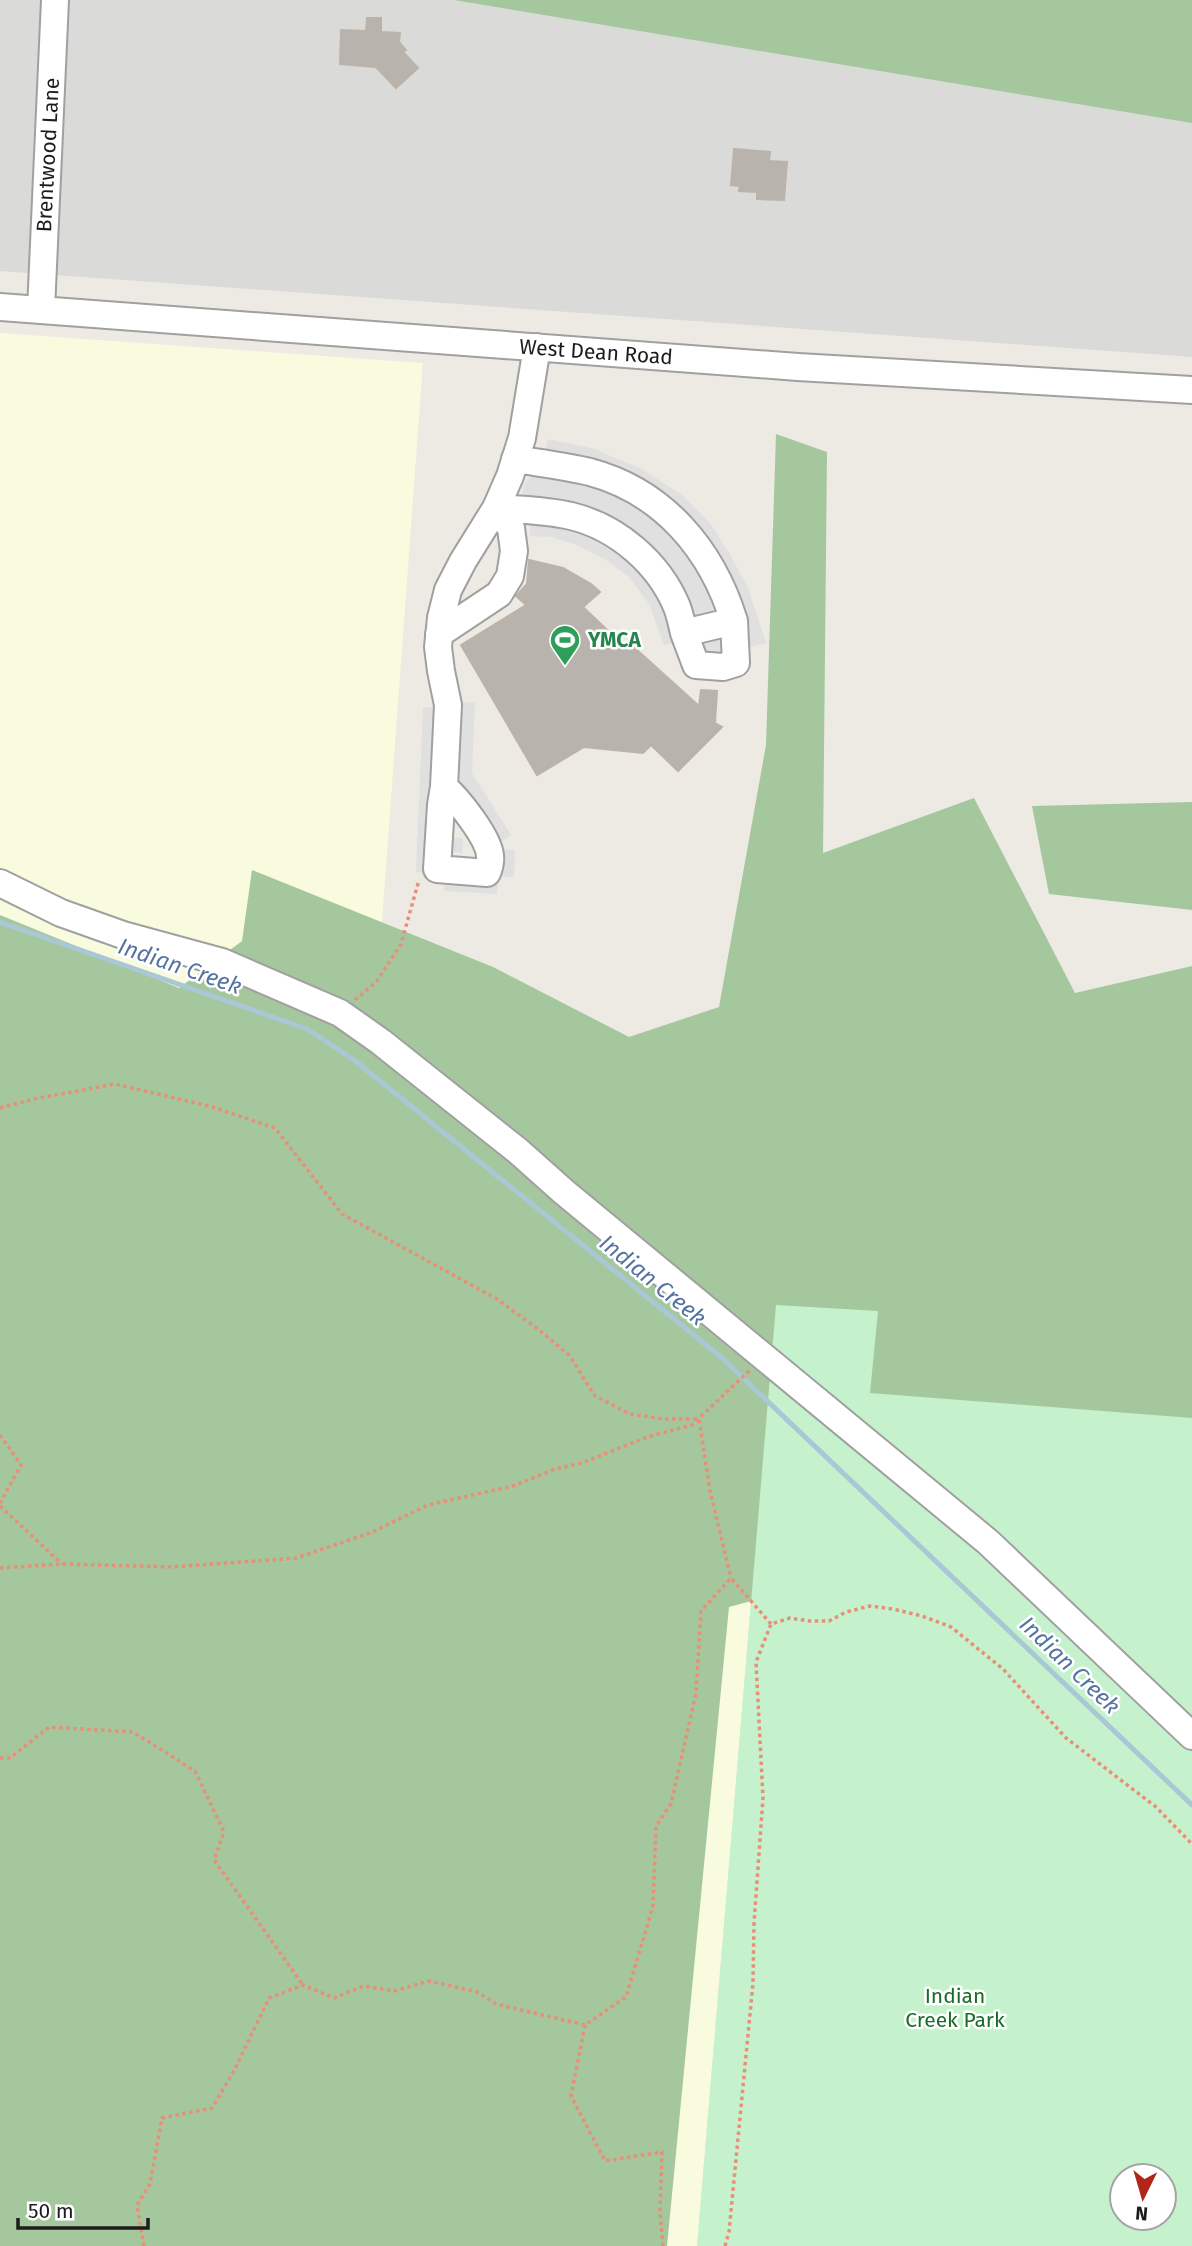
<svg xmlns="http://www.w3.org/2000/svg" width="1192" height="2246" font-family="'Fira Sans',sans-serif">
<rect width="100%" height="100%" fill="#eceae3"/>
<!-- residential -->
<path fill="#dadad9" d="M0,0h1192v357l-1192,-86z"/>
<!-- education -->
<path fill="#f8fbde" d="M0,333l423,30 -43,586 406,235 -89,1062h-697z"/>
<!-- forest -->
<path fill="#a5c79d" d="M454,0h738v123z
M776,434l51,18 -4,401 151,-55 101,195 117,-27v714l-299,-117 -164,44 -62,639h-667v-1331l179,73 63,-47 10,-71 241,97 136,70 90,-30 47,-262z
M1192,802v108l-143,-16 -17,-88z"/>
<!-- park -->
<path fill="#c5f2cd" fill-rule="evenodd" d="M776,1305l102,6 -8,82 322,25v828h-495zM1122,2176h42v42h-42z"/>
<!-- parking -->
<path fill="#e0e0e0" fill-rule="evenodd" d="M548,439l44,9 50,21 40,26 28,28 21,33 17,32 18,55 -30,7 -44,5 -15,-12 -13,2 -15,-41 -20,-27 -26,-19 -26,-13 -26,-8 -21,-1 1,-16 -9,-19 1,-14 22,-33z
M457,702l18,1 -3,70 39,62 -14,9 2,5 16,1 -1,27h-16l-1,17 -53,-3 1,-12 -17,-1v-5l-12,-1 7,-165 14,1zM453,813l28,44 -7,5 -29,-5 4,-5 13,1 1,-15h-14z"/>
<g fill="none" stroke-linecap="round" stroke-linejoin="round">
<!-- stream -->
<path stroke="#a9c7d5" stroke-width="5" d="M0,922l307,107 47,31 367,297 471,448"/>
</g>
<!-- building -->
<path fill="#b9b3ad" stroke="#bcb3a8" stroke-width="2" d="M367,18h14v14l19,1 -1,9 7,8 -3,2 15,16 -22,20 -20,-21 -36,-3 1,-34 25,1z
M734,149l36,3 -1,9 18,1 -3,38 -27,-1v-7l-18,-1 1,-5 -9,-1z
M529,560l34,8 28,16 9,8 -17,15 41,39 4,-4 71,64 2,-16 16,1 -2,32 7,4 -44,44 -27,-26 -8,8 -59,-6 -47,28 -76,-130 65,-40 -10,-9 11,-12z"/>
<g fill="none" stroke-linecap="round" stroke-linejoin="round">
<!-- minor casing -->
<g stroke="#a0a0a0" stroke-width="30">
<path id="minor" d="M0,307l798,60 394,23
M41,310l14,-310
M496,508c25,2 50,2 75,8 46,11 88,47 106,91 3,8 5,17 7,26l50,-12c-22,-71 -70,-129 -144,-149 -25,-6 -51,-9 -75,-13
M684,633l12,32 27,2 13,-4 -2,-42
M439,634l60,-40 11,-18 4,-25 -3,-23 -15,-20
M444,787c14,12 45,51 46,69 1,6 -1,12 -3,17l-50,-4 4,-64 3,-18 4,-82 -7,-34 -3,-24 3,-29 7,-28 15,-29 33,-53 14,-32 12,-38 15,-91
M0,883l61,30 62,22 99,27 118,51 41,29 137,109 46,41 424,350 204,194"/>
</g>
<!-- path -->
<path stroke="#e88f79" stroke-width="3.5" stroke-dasharray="3.5 3.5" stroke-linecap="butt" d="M355,1000l22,-19 24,-37 18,-64
M0,1108l34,-9 81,-15 94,22 66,22 67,86 155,85 41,30 31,26 26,41 35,18 34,5h35l11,72 21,87
M0,1435l21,30 -21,38
M0,1506l62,58
M0,1568l62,-4 111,3 123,-9 74,-25 58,-28 85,-19 42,-17 27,-6 65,-26 45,-12 58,-55
M0,1758h10l39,-31 84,5 62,39 29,61 -10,28 89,125
M585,2025l-14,71 34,65 57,-9 -2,59 3,35
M144,2246l-7,-41 13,-21 12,-66 50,-10 22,-37 35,-73 34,-13 31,13 29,-12 31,5 35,-10 48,11 19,12 89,21 41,-28 27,-91 3,-80 15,-22 25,-111 5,-82 30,-33 40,46
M725,2246l4,-14 24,-249 1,-60 9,-125 -7,-136 15,-38 19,-6 19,3h20l17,-9 24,-6 23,3 29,7 29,11 52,42 63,69 90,69 36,37"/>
<!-- minor -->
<use href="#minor" stroke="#fff" stroke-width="26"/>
</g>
<!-- icons -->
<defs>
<g id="stadium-pin" transform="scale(1.575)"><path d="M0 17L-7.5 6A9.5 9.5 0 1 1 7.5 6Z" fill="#2e9e5b" stroke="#fff"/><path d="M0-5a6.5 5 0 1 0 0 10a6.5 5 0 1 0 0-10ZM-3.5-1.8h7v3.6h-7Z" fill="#fff"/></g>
</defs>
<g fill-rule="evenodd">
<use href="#stadium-pin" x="565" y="640"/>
</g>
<g text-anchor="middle" stroke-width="5" stroke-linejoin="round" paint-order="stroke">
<!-- street labels -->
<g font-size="21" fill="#1c1c1c" stroke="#fff">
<text transform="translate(48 155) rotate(-87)" y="7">Brentwood Lane</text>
<text transform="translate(596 352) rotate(4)" y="7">West Dean Road</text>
</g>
<!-- leisure labels -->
<g font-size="21" font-weight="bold" fill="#27864d" stroke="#fff" text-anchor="start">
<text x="588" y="647">YMCA</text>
</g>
<!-- park labels -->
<g font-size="21" fill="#186d27" stroke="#fff">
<text x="955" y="2003">Indian<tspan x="955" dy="24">Creek Park</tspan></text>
</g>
<!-- water labels -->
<g font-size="23" font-style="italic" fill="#5573a0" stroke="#fff">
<text transform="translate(180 966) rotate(19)" y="8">Indian Creek</text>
<text transform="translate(653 1280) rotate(39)" y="8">Indian Creek</text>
<text transform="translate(1070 1665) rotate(44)" y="8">Indian Creek</text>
</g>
</g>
<!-- north arrow -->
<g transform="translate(1143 2197) rotate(185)"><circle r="33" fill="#ffffff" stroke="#a4a4a4" stroke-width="2"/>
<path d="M0-5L12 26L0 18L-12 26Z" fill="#b12618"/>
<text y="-10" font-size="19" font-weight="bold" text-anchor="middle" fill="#1c1c1c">N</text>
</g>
<!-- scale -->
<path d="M18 2218v10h130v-10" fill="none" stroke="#1c1c1c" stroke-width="3.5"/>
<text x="28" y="2218" font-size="21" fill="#1c1c1c" stroke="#ffffff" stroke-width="5" paint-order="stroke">50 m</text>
</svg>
